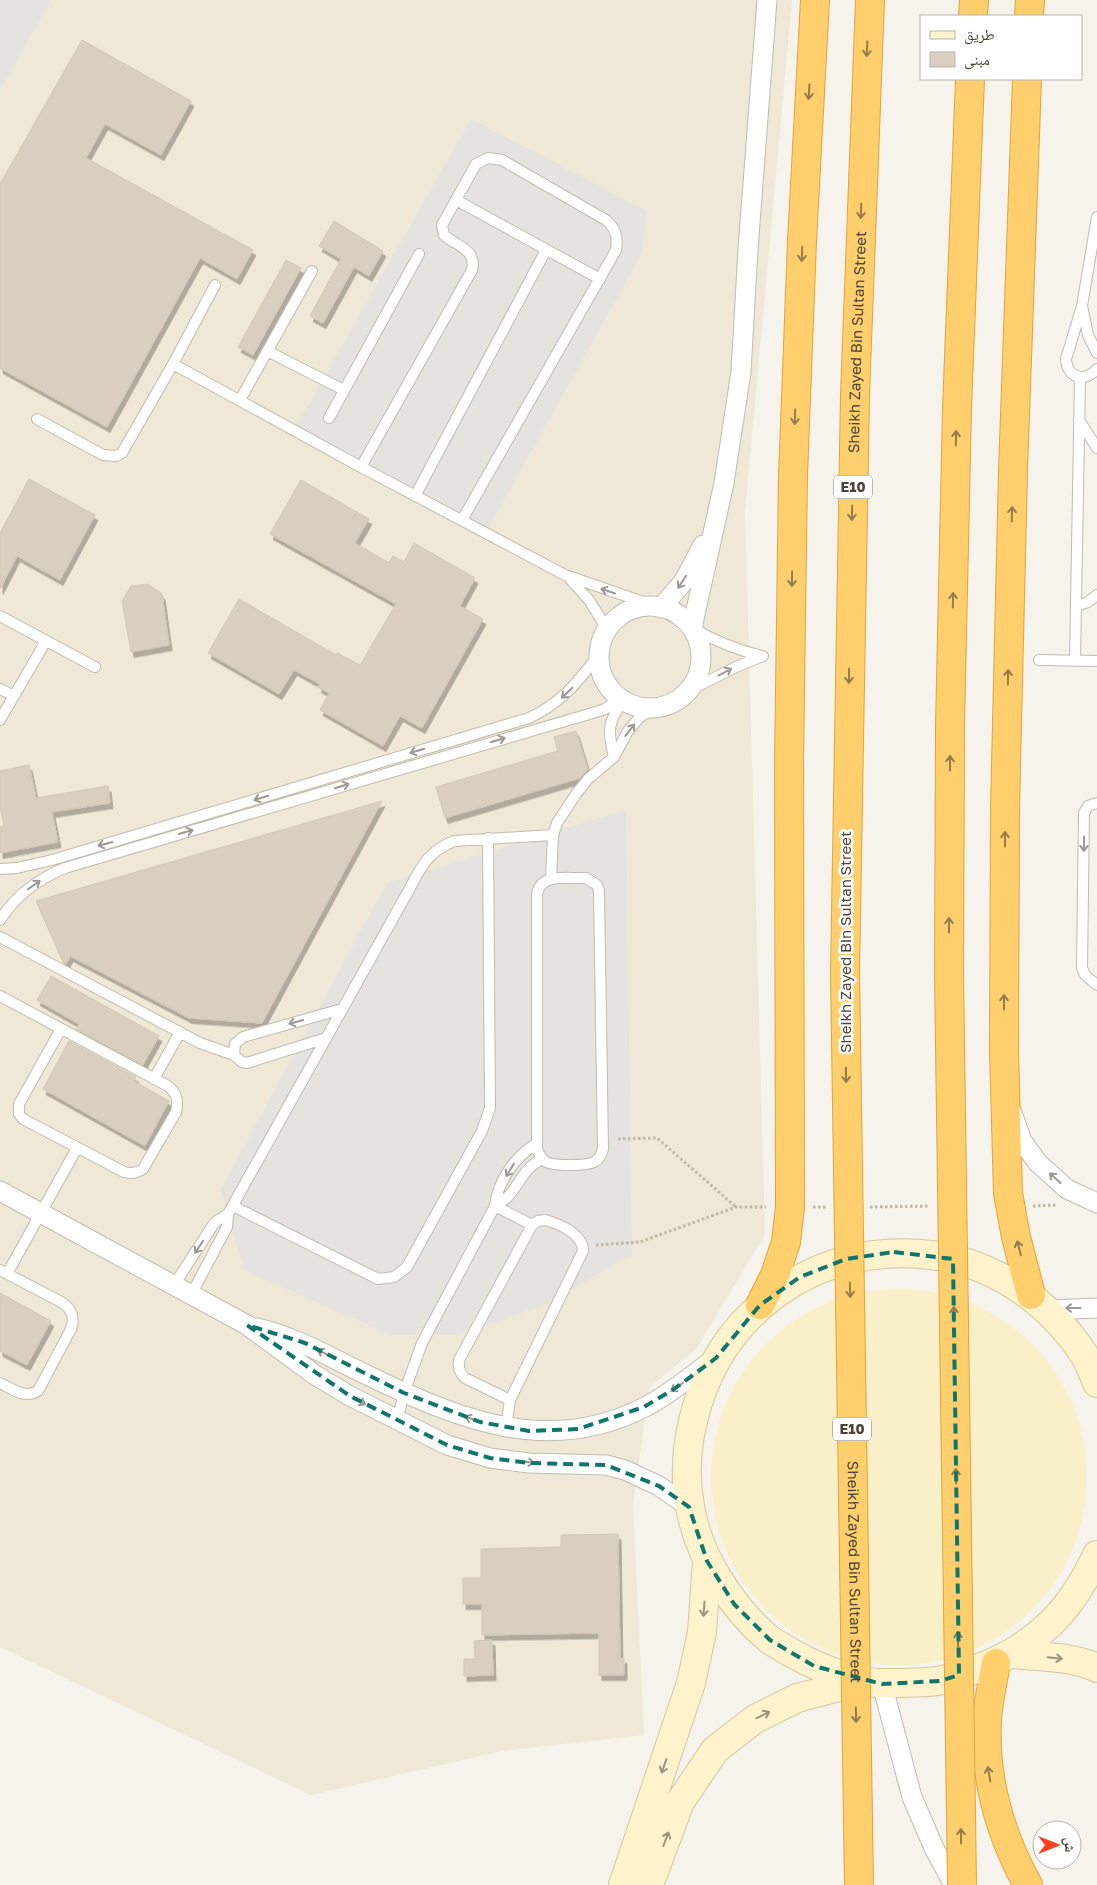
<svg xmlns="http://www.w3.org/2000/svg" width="1097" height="1885" font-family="'Golos Text','Noto Naskh Arabic',sans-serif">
<defs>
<filter id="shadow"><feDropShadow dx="3" dy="5.5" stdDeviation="0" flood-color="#0004"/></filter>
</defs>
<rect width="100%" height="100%" fill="#f6f3ec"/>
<!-- education -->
<path fill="#efe8d6" d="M0,0h792l-47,512 20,722 -68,114 -48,40 -16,117 11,230 -142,16 -191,44 -311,-148z"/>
<!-- sand -->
<path fill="#f9efc9" d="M711 1477a188 188 0 1 1 376 0a188 188 0 1 1-376 0Z"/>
<!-- parking -->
<path fill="#e5e3e0" d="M0,0h51l-51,90z
M471,119l176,92 -5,42 -159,285 -21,-18 -170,-86z
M626,810l6,444 -86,50 -86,31h-69l-147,-65 -23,-81 166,-306z"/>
<!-- building -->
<path fill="#d8cfc1" stroke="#d3c7b4" filter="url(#shadow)" d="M82,40l109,61 -30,54 -56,-31 -19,34 167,92 -16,29 -37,-21 -93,169 -107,-59v-184z
M334,221l49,30 -14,25 -15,-9 -31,56 -13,-7 31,-57 -22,-13z
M286,260l15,8 -48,87 -15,-8z
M29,479l66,36 -35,65 -43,-24 -17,33v-56z
M301,480l68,39 -14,24 34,20 4,-7 11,6 10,-19 61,35 -15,28 23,13 -61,109 -22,-12 -17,30 -63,-36 9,-17 -11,-6 2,-3 -26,-14 -15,24 -71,-41 31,-54 97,56 1,-2 23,12 36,-61 -126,-70z
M148,584l14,10 7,51 -38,7 -9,-51 9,-15z
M576,731l12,39 -8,8 -135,40 -9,-31 122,-36 -4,-14z
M29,765l7,33 72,-12 2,17 -58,9 6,30 -58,11v-26l4,-1 -4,-20v-35z
M382,801l-120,222 -73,-5 -119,-62 -4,8 -3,-2 -27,-61z
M51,976l108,60 -16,29 -67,-36 3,-5 -42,-24z
M69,1041l67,36 -2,4 35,20 -24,45 -102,-57z
M0,1293l51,28 -24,44 -27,-14z
M618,1534l2,124h4v17h-25v-42l-117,2v-31h-19v-26h18v-29l80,-2v-12z
M492,1640l1,35 -29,1v-17h11l-1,-18z"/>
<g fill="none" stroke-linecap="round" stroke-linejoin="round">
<!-- lane casing -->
<g stroke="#c2bbae" stroke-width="12">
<path id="lane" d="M456,200l144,79
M1097,217l-15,89 -16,53c1,19 19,24 31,10
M1082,306l6,29 9,18
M267,351l77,39
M173,364l188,103 204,108 87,30
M240,400l72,-129
M329,418l90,-164
M37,419l66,36 13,1 6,-3 51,-89 42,-79
M1079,420l18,28
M361,467l111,-197c5,-21 -16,-24 -28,-35l-2,-10 34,-61 12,-6 14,2 104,60c10,9 12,17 10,30l-154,270
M415,496l131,-246
M570,579l19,21 18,29
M1076,606l12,-4 9,-7
M0,616l95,51
M692,628c23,13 45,22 70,28
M1039,660l58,1
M1075,661l5,-283
M0,689l14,7
M688,691l50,-25 25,-10
M0,720l46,-79
M614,757c-6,-25 -7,-34 8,-55
M1097,803l-9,3 -4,7 -2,155 3,7 12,10
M0,869l17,-1 35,-8 477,-142c31,-14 49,-36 69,-62
M586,878l11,7 2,6 4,258c-2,6 -3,10 -9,13 -7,4 -41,4 -48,0 -5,-3 -7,-8 -9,-13v-255c4,-22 32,-15 49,-16z
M551,879l2,-44
M0,920c16,-25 38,-41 65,-52l531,-156 9,-3 15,-10
M0,937l200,106 34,12
M0,996l168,90c9,7 11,15 8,26l-33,57c-7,4 -11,5 -19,3l-101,-53 -4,-5v-10l42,-75
M326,1038l-79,25 -5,-1 -8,-7 1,-11 8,-7 99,-28
M154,1079l26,-47
M233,1206l145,73 16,-2 13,-10 75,-136 8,-23 -2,-270
M495,1206c24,-12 23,-35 47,-47
M495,1206l37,19
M545,1220c15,4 38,14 38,31l-73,149 -45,-22c-5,-5 -7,-9 -6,-18l73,-135 6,-4z
M0,1270l63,33c9,7 12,15 8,26l-33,62c-14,8 -25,-2 -38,-8
M7,1274l70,-126
M174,1285l39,-60 5,-5 10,-6
M191,1295l36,-68 1,-13 182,-326c12,-23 19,-37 44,-47l99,-6 4,-12 19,-29 12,-15 26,-22 14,-26 11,-13 14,-10
M397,1421l7,-28 18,-50 73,-137c3,-26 20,-49 42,-63
M506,1428l4,-28"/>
</g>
<!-- street casing -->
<g stroke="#c2bbae" stroke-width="21">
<path id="street" d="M599 657a51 51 0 1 1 102 0a51 51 0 1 1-102 0Z
M661,608l23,-27 19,-36
M692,628l32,-145 17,-111 7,-123 19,-249
M1012,1113l10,28 16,22 29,26 30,14
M0,1191l247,134 68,50 35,21 97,49 43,13 39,5 77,2 19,5 34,16 30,21
M1048,1310l49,-2
M257,1328c42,10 74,30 112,48 89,43 179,81 276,31 24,-12 46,-31 68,-47
M882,1684l30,113 22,51 20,37"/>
</g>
<!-- secondary casing -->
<g stroke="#d6c79b" stroke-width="30">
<path id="secondary" d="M1097,1383c-4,-9 -7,-19 -12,-27 -37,-57 -96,-97 -164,-102 -68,-5 -129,18 -176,67 -30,32 -47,71 -55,114 -9,49 1,100 27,142 14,23 31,45 53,63 6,4 14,8 20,12 22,13 45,22 71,29 13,3 27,2 41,2 12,-1 24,0 35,-2 10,-1 19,-5 28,-8 34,-11 60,-25 86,-50 20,-19 34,-43 46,-68
M1012,1654c28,3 60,2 85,14
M623,1885l68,-202 11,-51 5,-71
M649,1885l31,-83 35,-52 40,-31 42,-21 65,-17"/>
</g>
<!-- highway casing -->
<g stroke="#e0a43c" stroke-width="30">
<g id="highway">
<path d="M973,16l1,-16"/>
<path d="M1029,16l1,-16"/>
<path d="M1027,79l-14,392 -8,337 -1,243 4,142 8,44 15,58"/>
<path id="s1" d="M845,973l10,-578 15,-395"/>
<path d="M949,974l1,-247 7,-319 13,-329"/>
<path d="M760,1305l15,-30 11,-33 4,-35 -1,-444 4,-287 9,-235 13,-241"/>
<path d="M996,1663c-3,19 -8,38 -9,57 -3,58 13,114 41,165"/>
</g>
</g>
<!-- path -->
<path stroke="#c4b79f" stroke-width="3" stroke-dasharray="2.5 2.5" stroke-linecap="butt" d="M618,1139l39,-1 79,69
M1033,1206l23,-1
M813,1207h13
M870,1207l59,-1
M596,1245l44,-3 96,-35h30"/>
<!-- lane -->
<use href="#lane" stroke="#fff" stroke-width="10"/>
<!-- street -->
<use href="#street" stroke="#fff" stroke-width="19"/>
<!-- secondary -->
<use href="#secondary" stroke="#fff3cd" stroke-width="28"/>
<!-- highway -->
<use href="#highway" stroke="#ffcf6e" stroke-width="28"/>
<!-- highway-bridge casing -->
<g stroke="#e0a43c" stroke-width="30" stroke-linecap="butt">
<g id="highway-bridge">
<path id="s2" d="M845,973l14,912"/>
<path d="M949,974l13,911"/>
</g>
</g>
<!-- highway-bridge -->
<use href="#highway-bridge" stroke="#ffcf6e" stroke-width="28"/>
</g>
<!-- one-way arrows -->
<defs><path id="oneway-shaft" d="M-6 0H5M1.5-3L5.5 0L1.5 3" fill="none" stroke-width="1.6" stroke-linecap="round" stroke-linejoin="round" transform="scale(1.25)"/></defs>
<g stroke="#937c4e">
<use href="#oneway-shaft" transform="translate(867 49) rotate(93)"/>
<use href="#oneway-shaft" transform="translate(809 92) rotate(93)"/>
<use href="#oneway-shaft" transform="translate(861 211) rotate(92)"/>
<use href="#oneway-shaft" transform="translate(802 254) rotate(92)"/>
<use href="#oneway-shaft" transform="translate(795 417) rotate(92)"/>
<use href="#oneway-shaft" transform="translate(956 438) rotate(-89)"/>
<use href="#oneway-shaft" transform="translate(852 513) rotate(91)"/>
<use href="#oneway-shaft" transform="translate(1012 514) rotate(-89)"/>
<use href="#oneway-shaft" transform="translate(792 579) rotate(91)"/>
<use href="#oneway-shaft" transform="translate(953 600) rotate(-89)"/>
<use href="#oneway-shaft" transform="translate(849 676) rotate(91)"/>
<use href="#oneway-shaft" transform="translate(1008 677) rotate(-89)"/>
<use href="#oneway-shaft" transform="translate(950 763) rotate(-90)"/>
<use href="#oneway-shaft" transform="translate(1005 839) rotate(-90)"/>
<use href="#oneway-shaft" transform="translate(949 925) rotate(-90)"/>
<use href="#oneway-shaft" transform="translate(1004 1002) rotate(-90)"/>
<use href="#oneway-shaft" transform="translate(846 1075) rotate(89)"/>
<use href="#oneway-shaft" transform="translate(1019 1248) rotate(-105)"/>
<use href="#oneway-shaft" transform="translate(850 1290) rotate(89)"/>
<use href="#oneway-shaft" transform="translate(954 1314) rotate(-91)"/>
<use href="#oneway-shaft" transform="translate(956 1476) rotate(-91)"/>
<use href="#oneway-shaft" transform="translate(958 1639) rotate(-91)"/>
<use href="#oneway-shaft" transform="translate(856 1715) rotate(89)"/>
<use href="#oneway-shaft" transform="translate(989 1774) rotate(-100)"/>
<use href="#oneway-shaft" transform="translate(961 1836) rotate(-91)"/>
</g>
<g stroke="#9c9892">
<use href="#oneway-shaft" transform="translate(682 582) rotate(124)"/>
<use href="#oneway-shaft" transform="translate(608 591) rotate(-161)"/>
<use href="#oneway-shaft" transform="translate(725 672) rotate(-28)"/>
<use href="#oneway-shaft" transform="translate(567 693) rotate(136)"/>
<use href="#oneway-shaft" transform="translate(630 730) rotate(-52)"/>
<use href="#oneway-shaft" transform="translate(498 740) rotate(-17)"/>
<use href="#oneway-shaft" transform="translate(417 751) rotate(163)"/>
<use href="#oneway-shaft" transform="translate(342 786) rotate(-17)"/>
<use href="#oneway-shaft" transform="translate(261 798) rotate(163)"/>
<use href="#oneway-shaft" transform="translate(186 832) rotate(-16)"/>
<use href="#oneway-shaft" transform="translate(105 844) rotate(164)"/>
<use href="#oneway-shaft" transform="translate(1084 844) rotate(91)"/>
<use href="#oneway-shaft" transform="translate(34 885) rotate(-35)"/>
<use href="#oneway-shaft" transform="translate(296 1022) rotate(164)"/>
<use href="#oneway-shaft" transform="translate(510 1170) rotate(122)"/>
<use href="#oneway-shaft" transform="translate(1055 1178) rotate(-138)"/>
<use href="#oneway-shaft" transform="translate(199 1247) rotate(123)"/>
<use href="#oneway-shaft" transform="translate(1073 1308) rotate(-180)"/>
<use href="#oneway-shaft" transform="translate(324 1353) rotate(-154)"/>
<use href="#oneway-shaft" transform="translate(677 1387) rotate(145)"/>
<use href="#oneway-shaft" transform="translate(359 1401) rotate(28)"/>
<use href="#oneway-shaft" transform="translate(472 1419) rotate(-159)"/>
<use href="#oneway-shaft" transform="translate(527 1462) rotate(6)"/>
</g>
<g stroke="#9c937c">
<use href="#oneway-shaft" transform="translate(704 1609) rotate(94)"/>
<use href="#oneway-shaft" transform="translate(1055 1658) rotate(6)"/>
<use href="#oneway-shaft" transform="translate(763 1715) rotate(-26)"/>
<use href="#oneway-shaft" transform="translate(664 1766) rotate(109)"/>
<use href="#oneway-shaft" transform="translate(666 1839) rotate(-69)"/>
</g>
<!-- marked area -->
<path fill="none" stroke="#0f766e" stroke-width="4" stroke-dasharray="10 6" stroke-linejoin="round" d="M894,1252l59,7 6,416 -19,6 -58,3 -68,-18 -44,-26 -36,-36 -27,-43 -18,-54 -30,-21 -53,-21 -77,-2 -39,-5 -43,-13 -97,-49 -103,-71 58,18 99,50 76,29 49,9 49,-2 66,-22 30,-18 42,-31 44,-53 40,-28 46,-18z"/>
<g text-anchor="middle" stroke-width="5" stroke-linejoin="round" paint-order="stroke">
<!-- shield labels -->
<g fill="#fff" stroke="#817c74" stroke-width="1">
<rect x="834" y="475.5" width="38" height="23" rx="4"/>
<rect x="833" y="1417.5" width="38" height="23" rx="4"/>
</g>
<g font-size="14" font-weight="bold" fill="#4b4439">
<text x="853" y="492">E10</text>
<text x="852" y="1434">E10</text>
</g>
<!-- street labels -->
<g font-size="15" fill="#4b4439" stroke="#fff">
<text dy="5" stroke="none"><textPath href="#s1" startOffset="631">Sheikh Zayed Bin Sultan Street</textPath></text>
<text transform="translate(846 942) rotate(-90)" y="5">Sheikh Zayed Bin Sultan Street</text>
<text dy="5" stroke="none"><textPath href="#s2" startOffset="599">Sheikh Zayed Bin Sultan Street</textPath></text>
</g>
</g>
<!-- legend -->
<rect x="920" y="15" width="162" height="65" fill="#ffffff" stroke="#b7b4b0"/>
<rect x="930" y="31" width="25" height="8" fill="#fff3cd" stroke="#b7b4b0"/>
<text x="964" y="40" font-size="15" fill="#4b4439">طريق</text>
<rect x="930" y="52" width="25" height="15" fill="#d8cfc1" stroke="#b7b4b0"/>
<text x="964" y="65" font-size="15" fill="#4b4439">مبنى</text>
<!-- north arrow -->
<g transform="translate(1057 1845) rotate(90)"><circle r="24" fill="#ffffff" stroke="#b7b4b0"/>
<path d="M0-4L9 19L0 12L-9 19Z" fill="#fc3f1d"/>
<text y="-8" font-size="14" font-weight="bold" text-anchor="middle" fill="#4b4439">ش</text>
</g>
</svg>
